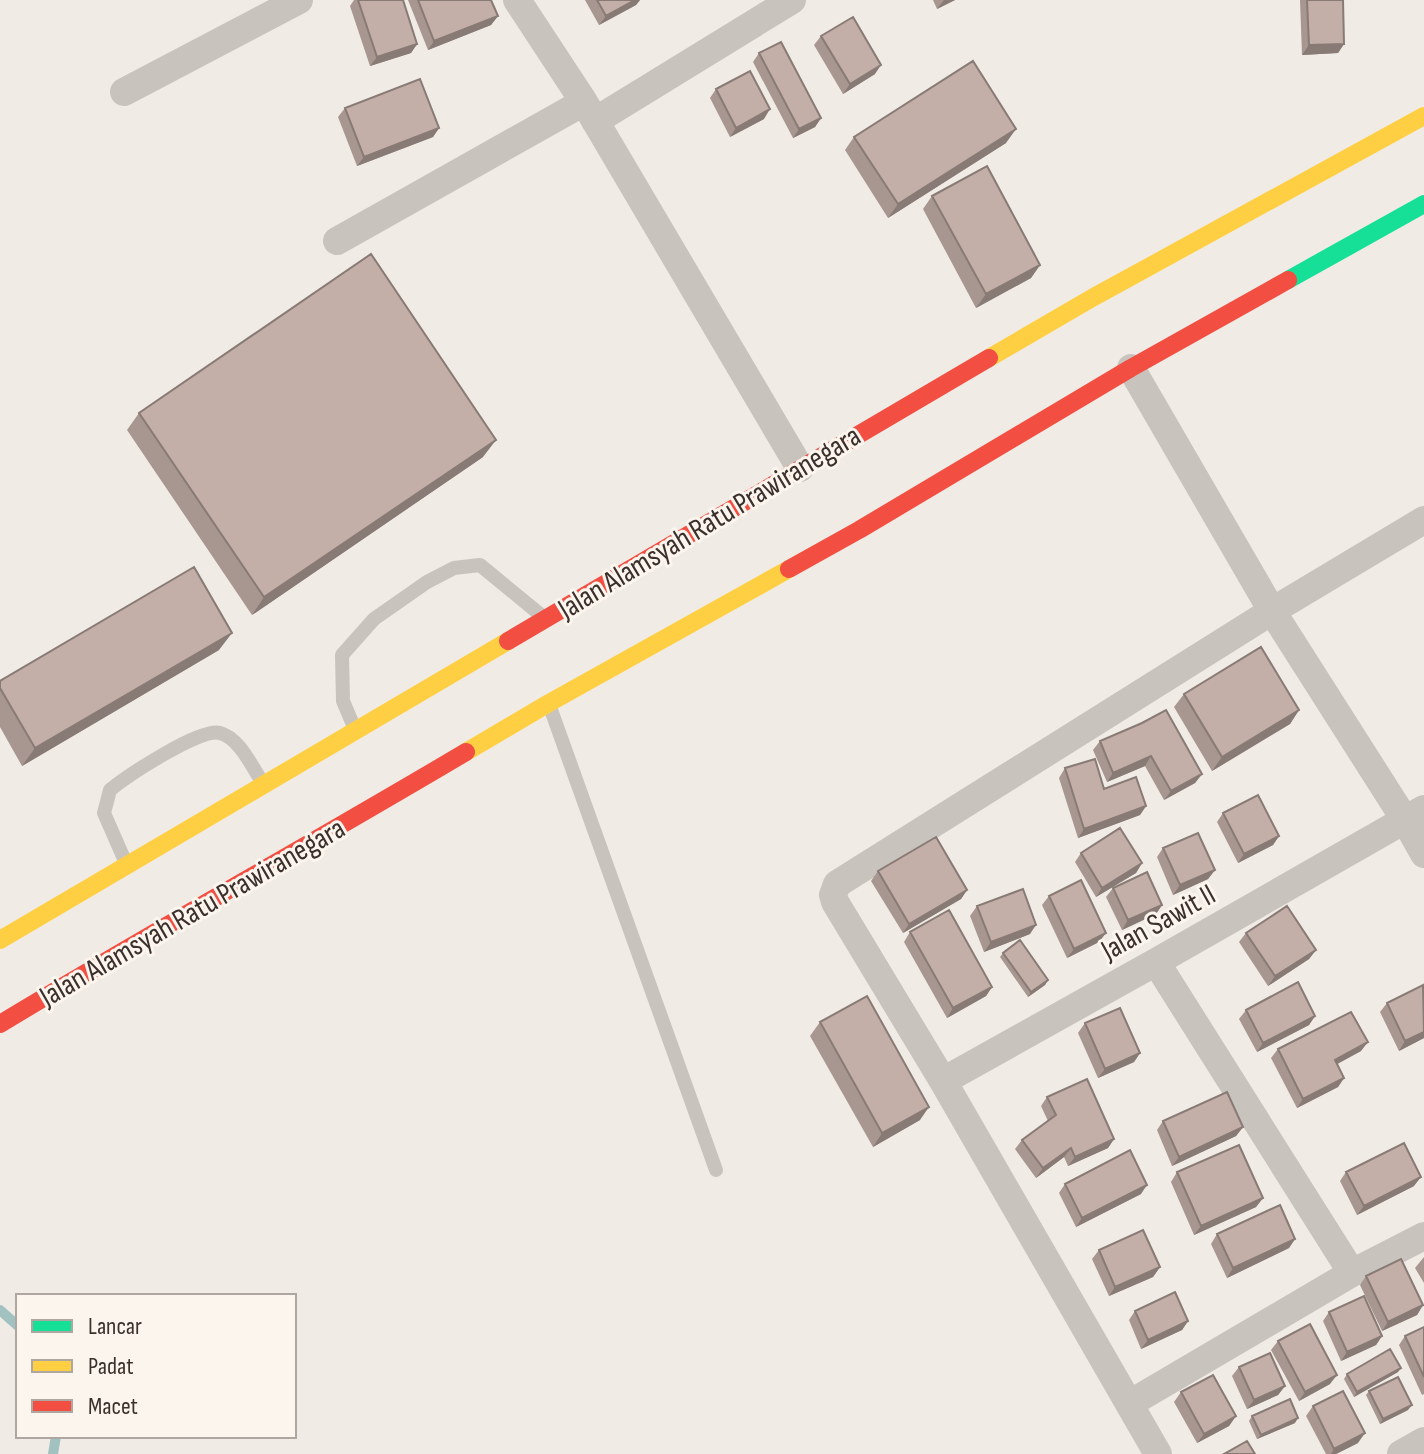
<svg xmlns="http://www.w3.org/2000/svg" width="1424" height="1454" font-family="'Sofia Sans Condensed',sans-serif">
<rect width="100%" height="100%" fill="#f0ebe5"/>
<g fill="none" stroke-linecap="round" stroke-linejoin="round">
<!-- stream -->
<path stroke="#a1c2c1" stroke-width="10" d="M0,1310l18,16
M53,1454l3,-18"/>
<!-- lane -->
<path stroke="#c9c3be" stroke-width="14" d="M550,707l166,463
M354,727l-11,-26 -1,-46 32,-36 53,-37 27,-14 26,-3 62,51
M125,861l-21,-48 6,-23c17,-14 91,-63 110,-57 19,5 31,32 41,47"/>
<!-- street -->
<path stroke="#c9c3be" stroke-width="28" d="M517,0l67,102 216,366
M124,92l175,-92
M595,121l197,-121
M337,241l247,-139
M1131,368l141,243 133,209 19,34
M1156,962l196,311
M943,1081l213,-119 268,-153
M1129,1404l223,-131 72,-37
M1158,1454l-215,-373 -108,-179 -2,-7 4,-11 435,-273 152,-91
M1401,1454l23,-13"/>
<!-- fast -->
<path stroke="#16e098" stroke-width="18" d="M1288,280l136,-76"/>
<!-- slow -->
<path stroke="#ffcf43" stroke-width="18" d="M989,358l103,-60 332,-182
M466,752l83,-49 240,-134
M0,940l508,-299"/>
<!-- jam -->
<path stroke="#f24e42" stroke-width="18" d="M789,569l70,-39 272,-162 157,-88
M508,641l481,-283
M0,1024c154,-93 311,-180 466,-272"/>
</g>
<!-- wall -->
<path fill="#a89690" d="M354,0h49l14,44 -6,9 -41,13 -20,-60z
M408,0h83l7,16 -7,9 -63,25z
M585,0h55l-4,5 -37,20z
M933,0h22l-18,9z
M1300,0h43l1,44 -6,9 -36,2z
M821,36l54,38 -32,20 -29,-49z
M759,53l62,65 -6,9 -22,11 -40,-76z
M716,89l48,30 -34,18 -20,-39z
M345,108l94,20 -6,9 -76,29 -19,-49z
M854,137l152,6 -118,75 -43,-68z
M932,196l108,69 -9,13 -55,30 -53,-99z
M139,413l344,44 -231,158 -125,-185z
M219,650l-197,116 -22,-39v-46z
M1184,694l115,16 -9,14 -78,47 -38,-64z
M1142,723l60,51 -7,9 -31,17 -19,-34 -38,16 -14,-32 7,-9z
M1065,768l39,21 42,17 -6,9 -62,23 -19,-60z
M1223,813l56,23 -6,9 -35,18 -21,-41z
M1163,848l52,22 -7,9 -35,16 -16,-38z
M1081,853l61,10 -6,10 -40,24 -21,-35z
M878,871l89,19 -6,9 -58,34 -32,-52z
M1113,888l49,17 -6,9 -34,16 -16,-33z
M1049,896l50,46 -32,16 -25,-53z
M977,906l53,28 -46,18 -14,-36z
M910,932l82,55 -6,9 -39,22 -43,-76z
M1246,933l70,17 -7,9 -41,27 -29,-44z
M1003,953l45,27 -3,5 -17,12 -28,-40z
M1387,1003l37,35 -25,13 -19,-39z
M1246,1010l69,6 -6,9 -52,27 -18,-33z
M820,1022l100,98 -47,27 -63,-111z
M1085,1023l55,30 -6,9 -36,16 -20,-45z
M1278,1049l83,2 -24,13 7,14 -6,9 -41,21 -26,-50z
M1047,1097l67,42 -6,9 -40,18 -4,-9 -28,21 -21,-29 7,-9 26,-19 -7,-15z
M1163,1121l80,6 -7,9 -64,30 -15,-36z
M1177,1172l86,26 -7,9 -62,28 -23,-53z
M1346,1172l68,14 -57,29 -17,-34z
M1065,1184l76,10 -65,33 -17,-34z
M1217,1234l78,5 -6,9 -62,30 -16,-34z
M1099,1250l61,17 -7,10 -44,19 -17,-37z
M1424,1257v26l-9,-15z
M1366,1276l57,29 -6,10 -35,16 -22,-46z
M1135,1311l53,10 -6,9 -41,19 -12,-29z
M1329,1312l53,24 -6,9 -35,16 -18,-40z
M1424,1327v67l-2,1 -23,-50 6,-9z
M1278,1341l52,43 -31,17 -28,-51z
M1239,1367l46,19 -7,9 -31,14 -15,-33z
M1398,1372l-44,25 -10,-18 3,-5z
M1369,1391l39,19 -28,14 -14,-29z
M1181,1392l55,24 -7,10 -32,17 -23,-41z
M1313,1406l45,37 -22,11h-10l-20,-38z
M1252,1416l43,7 -38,16 -8,-18z"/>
<!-- shaded-wall -->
<path fill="#887a75" d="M635,0h5l-4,5 -37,20 7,-9z
M944,0h11l-18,9z
M498,16l-7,9 -63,25 6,-9z
M417,44l-6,9 -41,13 7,-9z
M1344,44l-6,9 -36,2 7,-10z
M881,65l-6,9 -32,20 7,-10z
M770,109l-6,10 -34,18 6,-9z
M821,118l-6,9 -22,11 6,-9z
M439,128l-6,9 -76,29 7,-9z
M1016,129l-10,14 -118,75 10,-14z
M1040,265l-9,13 -55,30 10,-14z
M496,440l-13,17 -231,158 12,-18z
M232,633l-13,17 -197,116 13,-18z
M1299,710l-9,14 -78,47 10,-14z
M1151,756l-6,10 -38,16 6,-9z
M1202,774l-7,9 -31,17 7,-9z
M1146,806l-6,9 -62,23 6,-9z
M1279,836l-6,9 -35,18 6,-9z
M1142,863l-6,10 -40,24 6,-9z
M1215,870l-7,9 -35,16 7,-10z
M967,890l-6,9 -58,34 6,-9z
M1162,905l-6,9 -34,16 6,-10z
M1036,925l-6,9 -46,18 7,-10z
M1106,933l-7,9 -32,16 7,-9z
M1316,950l-7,9 -41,27 7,-10z
M1048,980l-3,5 -17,12 3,-5z
M992,987l-6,9 -39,22 6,-10z
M1315,1016l-6,9 -52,27 6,-9z
M1424,1032v6l-25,13 6,-10z
M1368,1042l-7,9 -33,18 7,-9z
M1140,1053l-6,9 -36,16 7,-9z
M1344,1078l-6,9 -41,21 6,-9z
M929,1107l-9,13 -47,27 9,-14z
M1243,1127l-7,9 -64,30 7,-9z
M1114,1139l-6,9 -40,18 7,-9z
M1071,1148l-7,9 -28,21 7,-10z
M1421,1177l-7,9 -57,29 7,-9z
M1147,1185l-6,9 -65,33 6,-9z
M1263,1198l-7,9 -62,28 7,-9z
M1295,1239l-6,9 -62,30 6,-10z
M1160,1267l-7,10 -44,19 6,-9z
M1423,1305l-6,10 -35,16 6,-9z
M1188,1321l-6,9 -41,19 7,-9z
M1382,1336l-6,9 -35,16 6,-9z
M1401,1368l-3,4 -44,25 3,-5z
M1337,1375l-7,9 -31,17 6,-9z
M1285,1386l-7,9 -31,14 7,-9z
M1412,1405l-4,5 -28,14 3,-5z
M1236,1416l-7,10 -32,17 7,-9z
M1298,1418l-3,5 -38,16 4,-4z
M1365,1433l-7,10 -22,11h-5l3,-5z"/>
<!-- building -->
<path fill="#c3afa7" stroke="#887a75" stroke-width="2" d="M358,0h45l14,44 -40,13z
M418,0h73l7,16 -64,25z
M597,0h38l-29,16z
M1307,0h36l1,44 -35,1z
M853,17l28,48 -31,19 -29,-48z
M781,42l40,76 -22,11 -40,-76z
M973,61l43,68 -118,75 -44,-67z
M750,71l20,38 -34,19 -20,-39z
M420,79l19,49 -75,29 -19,-49z
M987,166l53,99 -54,29 -54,-98z
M371,254l125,186 -232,157 -125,-184z
M194,567l38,66 -197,115 -35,-60v-7z
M1261,647l38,63 -77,47 -38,-63z
M1166,710l36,64 -31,17 -20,-35 -38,17 -13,-32 42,-18z
M1095,759l9,30 32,-12 10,29 -62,23 -19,-61z
M1258,795l21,41 -35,18 -21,-41z
M1120,828l22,35 -40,25 -21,-35z
M1198,833l17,37 -35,15 -17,-37z
M936,837l31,53 -58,34 -31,-53z
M1147,872l15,33 -34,15 -15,-32z
M1081,880l25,53 -32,16 -25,-53z
M1023,889l13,36 -45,17 -14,-36z
M1287,906l29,44 -41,26 -29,-43z
M949,910l43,77 -39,21 -43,-76z
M1020,940l28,40 -17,12 -28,-39z
M1298,982l17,34 -52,27 -17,-33z
M1423,985l1,47 -19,9 -18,-38z
M867,996l62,111 -47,26 -62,-111z
M1120,1008l20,45 -35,16 -20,-46z
M1351,1012l17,30 -33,18 9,18 -41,21 -25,-50z
M1087,1079l27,60 -39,18 -4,-9 -28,20 -21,-28 34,-25 -9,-18z
M1227,1092l16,35 -64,30 -16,-36z
M1404,1143l17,34 -57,29 -18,-34z
M1239,1145l24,53 -62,28 -24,-54z
M1130,1150l17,35 -65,33 -17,-34z
M1280,1205l15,34 -62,29 -16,-34z
M1143,1230l17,37 -45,20 -16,-37z
M1401,1259l22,46 -35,17 -22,-46z
M1175,1292l13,29 -40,19 -13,-29z
M1364,1296l18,40 -35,16 -18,-40z
M1310,1324l27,51 -32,17 -27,-51z
M1424,1327v50l-19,-41z
M1390,1349l11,19 -44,24 -10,-18z
M1270,1353l15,33 -31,14 -15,-33z
M1213,1375l23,41 -32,18 -23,-42z
M1398,1377l14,28 -29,14 -14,-28z
M1343,1391l22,42 -31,16 -21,-43z
M1290,1399l8,19 -37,17 -9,-19z
M1247,1441l8,13h-31z"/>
<g text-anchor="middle" stroke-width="6" stroke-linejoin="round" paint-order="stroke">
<!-- street labels -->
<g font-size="30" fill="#3b302b" stroke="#fbf5ee">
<text transform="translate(709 522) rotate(-31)" y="10">Jalan Alamsyah Ratu Prawiranegara</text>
<text transform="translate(192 912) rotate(-30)" y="10">Jalan Alamsyah Ratu Prawiranegara</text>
<text transform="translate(1158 922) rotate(-29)" y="10">Jalan Sawit II</text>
</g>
</g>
<!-- legend -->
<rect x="16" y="1294" width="280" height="144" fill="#fbf5ee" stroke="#aea6a0" stroke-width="2"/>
<rect x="32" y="1320" width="40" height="12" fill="#16e098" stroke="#aea6a0" stroke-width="2"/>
<text x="88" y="1334" font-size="24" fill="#3b302b">Lancar</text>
<rect x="32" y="1360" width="40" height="12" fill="#ffcf43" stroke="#aea6a0" stroke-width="2"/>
<text x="88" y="1374" font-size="24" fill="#3b302b">Padat</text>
<rect x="32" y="1400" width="40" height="12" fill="#f24e42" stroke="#aea6a0" stroke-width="2"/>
<text x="88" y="1414" font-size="24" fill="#3b302b">Macet</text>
</svg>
